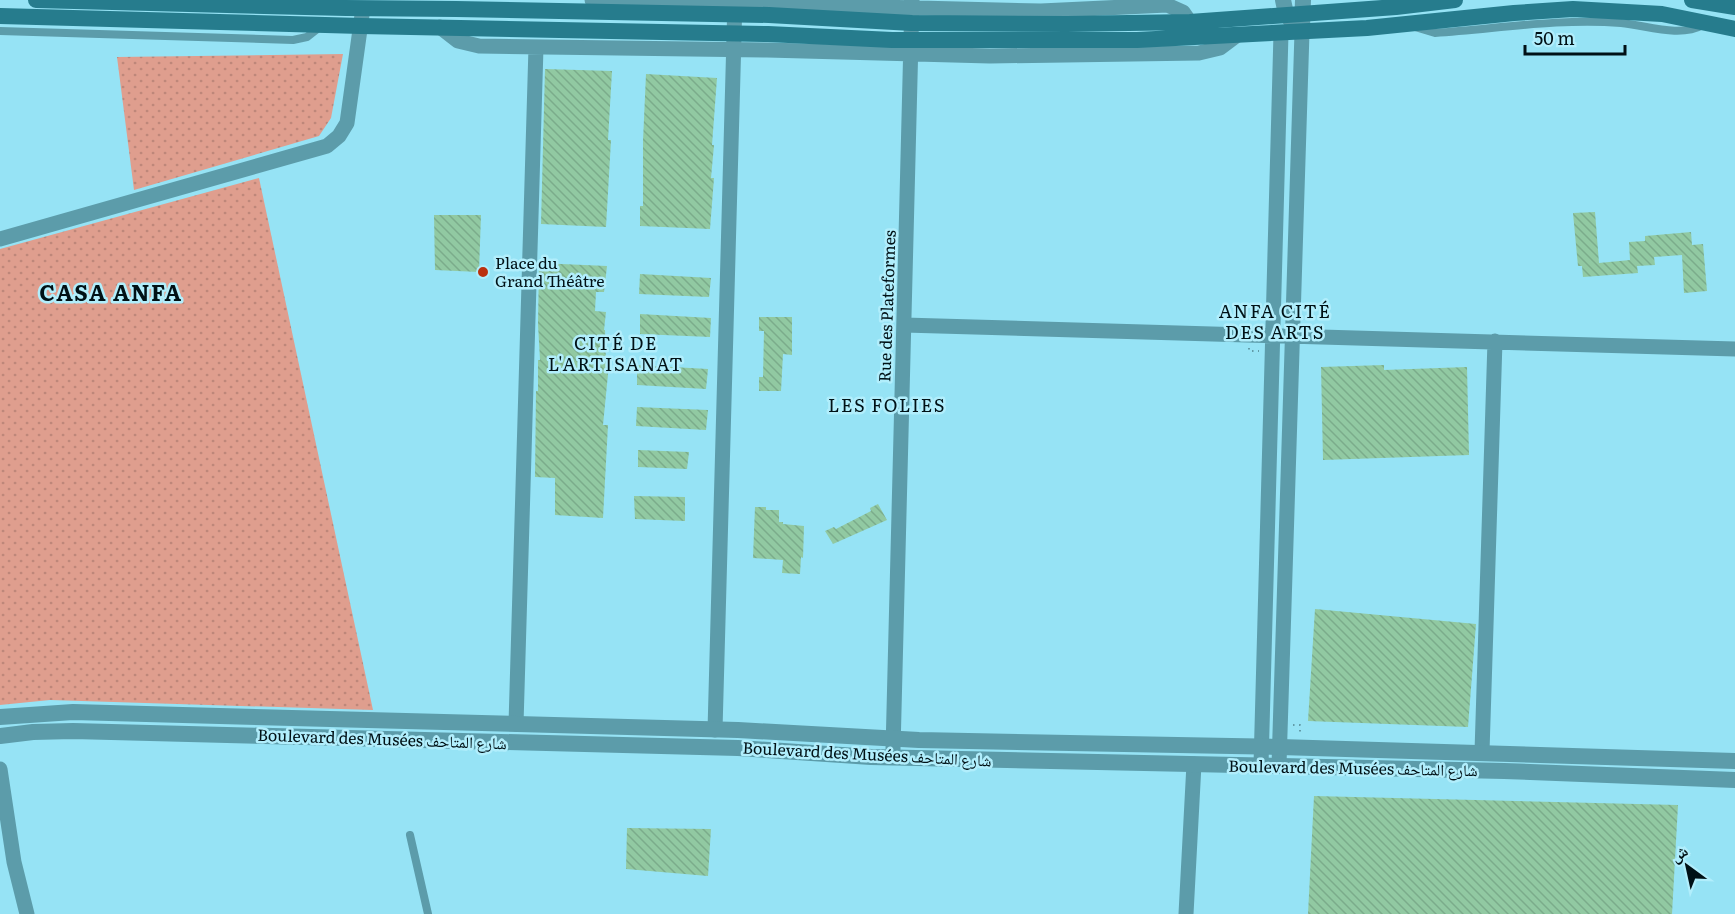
<svg xmlns="http://www.w3.org/2000/svg" width="1735" height="914" font-family="Literata,'Noto Naskh Arabic',serif">
<defs>
<pattern id="grass-dots" width="8" height="8" patternUnits="userSpaceOnUse" patternTransform="scale(1.5)"><rect width="8" height="8" fill="#df9e8e"/><path d="M2 2h.1M6 6h.1" fill="none" stroke="#be877a" stroke-width="1.8" stroke-linecap="round"/></pattern>
<pattern id="building-back-hatch" width="6" height="6" patternUnits="userSpaceOnUse" patternTransform="scale(1.5)"><rect width="6" height="6" fill="#91c9a2"/><path d="M-1 5l2 2M0 0l6 6M5-1l2 2" fill="none" stroke="#7bac8b"/></pattern>
</defs>
<rect width="100%" height="100%" fill="#96e3f5"/>
<!-- grass -->
<path fill="url(#grass-dots)" d="M343,54l-12,64 -12,18 -185,54 -17,-133z
M259,178l114,532 -323,-10 -50,5v-456z"/>
<!-- building -->
<path fill="url(#building-back-hatch)" d="M545,69l67,2 -4,69h3l-5,87 -65,-3z
M646,74l71,4 -5,67h2l-3,33h3l-4,51 -70,-3v-20h3v-65z
M1595,212l4,51 31,-3 -1,-18 16,-1v-5l46,-4 1,13 11,-1 4,47 -23,2 -2,-38 -28,2 1,8 -18,1 1,7 -55,4 -1,-11h-4l-5,-53z
M434,215h47l-2,57 -44,-2z
M539,263l68,3 -3,26h-8l-1,19 11,1 -2,18h1l1,34h3l-6,61h5l-5,93 -48,-3v-37l-20,-1 1,-86h2v-31h2l-2,-36z
M640,274l71,4 -2,19 -70,-3z
M640,314l71,4 -1,19 -70,-3z
M759,317h33v38l-9,-1 -2,37h-22v-14h4l1,-46h-5z
M637,365l71,4 -2,20 -69,-4z
M1384,365v5l83,-3 2,88 -146,5 -2,-93z
M637,407l71,3 -2,20 -70,-4z
M638,450l51,2 -2,17 -49,-2z
M634,496l51,1v24l-50,-2z
M878,504l9,16 -54,24 -8,-13 9,-4 2,2 35,-18 -1,-3z
M755,507h11v3h13v12h4v2l21,2 -1,32 -2,-1 -1,17 -18,-1 1,-13 -30,-2z
M1315,609l161,15 -8,103 -160,-6z
M1314,796l364,9 -6,109h-364z
M627,828l84,1 -3,47 -82,-7z"/>
<g fill="none" stroke-linecap="round" stroke-linejoin="round">
<!-- path -->
<path stroke="#629ba8" stroke-width="2" stroke-dasharray="1.5 4.5" stroke-linecap="butt" d="M1249,348v3h10
M1293,725h7v8"/>
<!-- service -->
<path stroke="#5c9caa" stroke-width="8" d="M1415,27l20,6c62,-4 123,-15 186,-10 25,2 58,15 82,2
M0,31l293,9 14,-3 14,-11
M410,835l18,79"/>
<!-- minor -->
<path stroke="#5c9caa" stroke-width="15" d="M592,0l449,11 126,-6 16,7 7,10
M440,27l18,14 21,5 288,4 223,6 209,-3 21,-5 16,-12
M0,239l327,-93 12,-10 8,-13 15,-108
M904,325l831,24
M516,724l20,-677
M715,730l20,-730
M893,750l19,-750
M1482,752l13,-411
M1261,765l20,-732
M1279,765l23,-733
M0,769l14,93 13,52
M1186,914l8,-150"/>
<!-- tertiary -->
<path stroke="#5c9caa" stroke-width="16" d="M1283,0l3,14 9,12
M1302,28l1,-28
M0,717l73,-5 665,18 181,10 361,7 455,14
M0,736l33,-4 40,-1 665,17 133,9 633,14 231,9"/>
<!-- secondary -->
<path stroke="#267c8d" stroke-width="16" d="M36,0l310,8 110,1 313,6 143,8 155,1 123,-2 206,-15 59,-7
M1692,0l43,7
M0,16l361,10 407,8 124,6h245l230,-12 147,-15 59,-4 89,5 73,15"/>
</g>
<!-- markers -->
<circle fill="#ba300e" stroke="#b1eefc" stroke-width="2" cx="483" cy="272" r="6"/>
<g text-anchor="middle" stroke-width="5" stroke-linejoin="round" paint-order="stroke">
<!-- poi labels -->
<g font-size="16" fill="#001116" stroke="#b1eefc" text-anchor="start">
<text x="495" y="269">Place du<tspan x="495" dy="18">Grand Théâtre</tspan></text>
</g>
<!-- street labels -->
<g font-size="16" fill="#001116" stroke="#b1eefc">
<text transform="translate(887 306) rotate(-88)" y="6">Rue des Plateformes</text>
<text transform="translate(382 739) rotate(2)" y="6">Boulevard des Musées شارع المتاحف</text>
<text transform="translate(867 754) rotate(3)" y="6">Boulevard des Musées شارع المتاحف</text>
<text transform="translate(1353 768) rotate(1)" y="6">Boulevard des Musées شارع المتاحف</text>
</g>
<!-- neighbourhood labels -->
<g font-size="18" letter-spacing="1.5" fill="#001116" stroke="#b1eefc">
<text x="1275" y="318">ANFA CITÉ<tspan x="1275" dy="21">DES ARTS</tspan></text>
<text x="616" y="350">CITÉ DE<tspan x="616" dy="21">L'ARTISANAT</tspan></text>
<text x="887" y="412">LES FOLIES</text>
</g>
<!-- district labels -->
<g font-size="22" font-weight="bold" letter-spacing="1.5" fill="#001116" stroke="#b1eefc">
<text x="111" y="301">CASA ANFA</text>
</g>
</g>
<!-- north arrow -->
<g transform="translate(1687 866) rotate(327)" stroke="#b1eefc" stroke-width="4.5" paint-order="stroke">
<path d="M0-4.5L10 22L0 15L-10 22Z" fill="#001116"/>
<text y="-9" font-size="16" font-weight="bold" text-anchor="middle" fill="#001116">ش</text>
</g>
<!-- scale -->
<path d="M1525 45v9h100v-9" fill="none" stroke="#001116" stroke-width="3"/>
<text x="1534" y="45" font-size="18" fill="#001116" stroke="#b1eefc" stroke-width="4.5" paint-order="stroke">50 m</text>
</svg>
